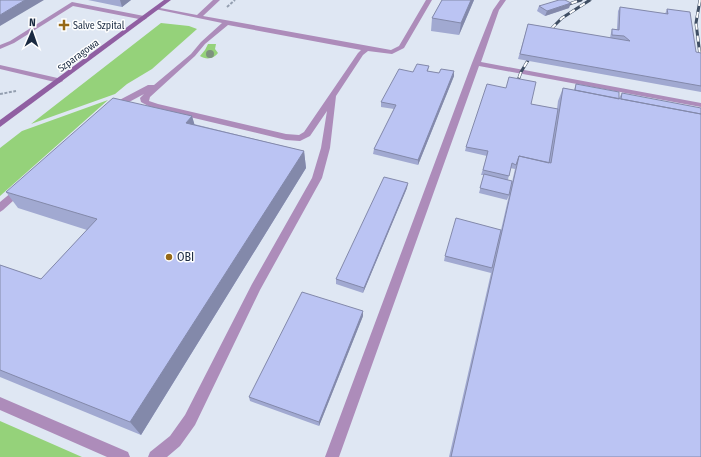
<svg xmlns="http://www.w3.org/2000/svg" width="701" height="457" font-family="'Fira Sans Condensed',sans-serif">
<rect width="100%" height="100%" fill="#dfe7f3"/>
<!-- green -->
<path fill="#95d27a" d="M161,23l28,3 8,3 -45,40 -25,15 -12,10 -84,30z
M208,44h8l-1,5 3,4c-4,6 -12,7 -18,3l5,-6z
M108,100l-108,96v-48l22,-17z
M0,421l82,36h-82z"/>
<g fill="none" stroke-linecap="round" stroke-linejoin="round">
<!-- path -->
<path stroke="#949fb0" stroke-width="2" stroke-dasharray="3 1.5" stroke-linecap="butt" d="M227,7l8,-7
M0,94l16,-3"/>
<!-- lane -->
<path fill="#ad8cba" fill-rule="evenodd" d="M213,0h7l-17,16 188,34 8,-4 27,-46h6l-28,48 -12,6 -24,-3 -5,4 -27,41 -6,52 -8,30 -62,112 -65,135 -15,21 -13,11h-19l2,-5 20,-16 15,-21 67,-131 60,-106 9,-30 6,-37 -17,25 -10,5 -14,-1 -134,-32 -11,-6 -1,-4 4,-4 -28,15h-6v-4l38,-20h6l37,-31 10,-12 21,-19 -67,-14v-2l42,8zM228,25l133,25 -3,3 -54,79 -5,3 -13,-1 -128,-30 -9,-3 1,-4 45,-41 10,-12z
M500,0h6l-7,10 -18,52 220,41v4l-222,-41 -140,391h-14l147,-394 21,-53z
M72,2l72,14 3,2 -3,2 -71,-14 -59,37 -14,6v-4l10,-4z
M21,186l3,1 2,2 -2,2 -21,19 -3,2v-10l18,-15z
M0,397l128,55 2,5h-23l-107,-47z"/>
<!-- street -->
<path fill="#ad8cba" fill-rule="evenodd" d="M0,65l62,14 1,2 -4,2 -59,-14z"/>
<!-- secondary -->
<path fill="#905fa2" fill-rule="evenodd" d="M164,0h7l-171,127v-7z"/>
<!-- rail casing -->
<g stroke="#3f4e63" stroke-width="3">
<path id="rail" d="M700,0l-4,23 5,40
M560,7l21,-7
M543,37l19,-19 28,-18
M515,89l6,-17 12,-20"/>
</g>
<!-- rail -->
<use href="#rail" stroke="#fff" stroke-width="2" stroke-dasharray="6" stroke-linecap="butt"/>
</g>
<!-- trees -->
<circle fill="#7e927e" cx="210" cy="54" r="4"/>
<!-- wall -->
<path fill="#a1a9d1" d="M88,0h43l-9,7z
M442,0h32l-15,35 -28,-4 1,-13z
M539,6l30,2 -24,8 -8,-5z
M620,7l45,7 2,-5 29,43 5,1v39l-183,-33 10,-35 82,14 1,-5 1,-4h5l1,-18z
M429,66l-1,5 26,5 -36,89 -45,-11 1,-5 20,-40 -13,-2v-5l32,-30z
M576,84l43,14 3,-5 79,364h-252l42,-184 -47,-12 1,-5 56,-26 14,-61 -5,-1 -2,12 1,15 -2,5 -28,-7 5,-18h-3l6,-19 -22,-5 1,-4 65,-43 26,5 1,-8 5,-13 11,2z
M192,116l2,8 110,27 2,17 -165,267 -141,-58v-112l41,14 46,-49 -69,-22 -12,-16z
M407,188l-44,105 -27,-9v-5z
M363,316l-44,110 -69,-25 -1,-4z"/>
<!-- shaded-wall -->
<path fill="#8389aa" d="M25,0h19l-44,26v-11z
M120,0h11l-9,7z
M471,0h3l-15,35 2,-12z
M571,3l-2,5 -24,8 2,-5z
M454,71v5l-36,89v-5z
M192,116l5,17 -11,-10z
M304,151l2,17 -165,267 -11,-13z
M408,183l-1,5 -44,105 1,-5z
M363,311v5l-44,110v-4z"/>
<!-- building -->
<path fill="#bbc4f3" stroke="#8389aa" d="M0,0h25l-25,15z
M442,0h29l-10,23 -29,-5z
M559,0h6l6,3 -24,8 -8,-5z
M620,7l48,7 -1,-5 23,3 6,40 5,1v33l-181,-32 8,-30 102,17 -6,-5 -12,-1v-6l7,1z
M417,64l12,2 -2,5 12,2 2,-4 13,2 -36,89 -44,-11 22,-44 -15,-3 18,-33 14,3z
M509,77l27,5 -5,22 27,5 -9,54 -30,-7 -3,9 -4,-2 -3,13 -26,-6 5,-19 -22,-4 21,-63 19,4z
M576,84l43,8v7l-44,-9z
M563,88l138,26v343h-250l68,-301 32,7z
M622,93l79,15v6l-80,-15z
M113,98l79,18 -6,7 118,28 -174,271 -130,-52v-105l41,14 56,-60 -91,-27z
M484,174l28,7 -3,14 -29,-7z
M384,177l24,6 -44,105 -28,-9z
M456,218l45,12 -9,38 -47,-12z
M302,292l61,19 -44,111 -70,-25z"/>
<!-- markers -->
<g fill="#966918" stroke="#fff" stroke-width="1.5">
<path d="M62 19h4v4h4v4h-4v4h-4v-4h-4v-4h4z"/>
<circle cx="169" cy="257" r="4"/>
</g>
<g text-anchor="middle" stroke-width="3" stroke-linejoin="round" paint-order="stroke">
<!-- far-poi labels -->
<g font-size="10" fill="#1a2a41" stroke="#fff" text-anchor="start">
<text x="73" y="29">Salve Szpital</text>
</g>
<!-- far-street labels -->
<g font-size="10" fill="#1a2a41" stroke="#fff">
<text transform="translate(78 55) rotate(-36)" y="4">Szparagowa</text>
</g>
<!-- poi labels -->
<g font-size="12" fill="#1a2a41" stroke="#fff" text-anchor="start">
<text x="177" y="261">OBI</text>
</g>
</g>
<!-- north arrow -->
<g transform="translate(32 32) rotate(2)" stroke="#ffffff" stroke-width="3" paint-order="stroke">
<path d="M0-3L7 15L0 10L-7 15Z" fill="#1a2a41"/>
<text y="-6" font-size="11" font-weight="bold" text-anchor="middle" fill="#1a2a41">N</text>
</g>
</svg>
